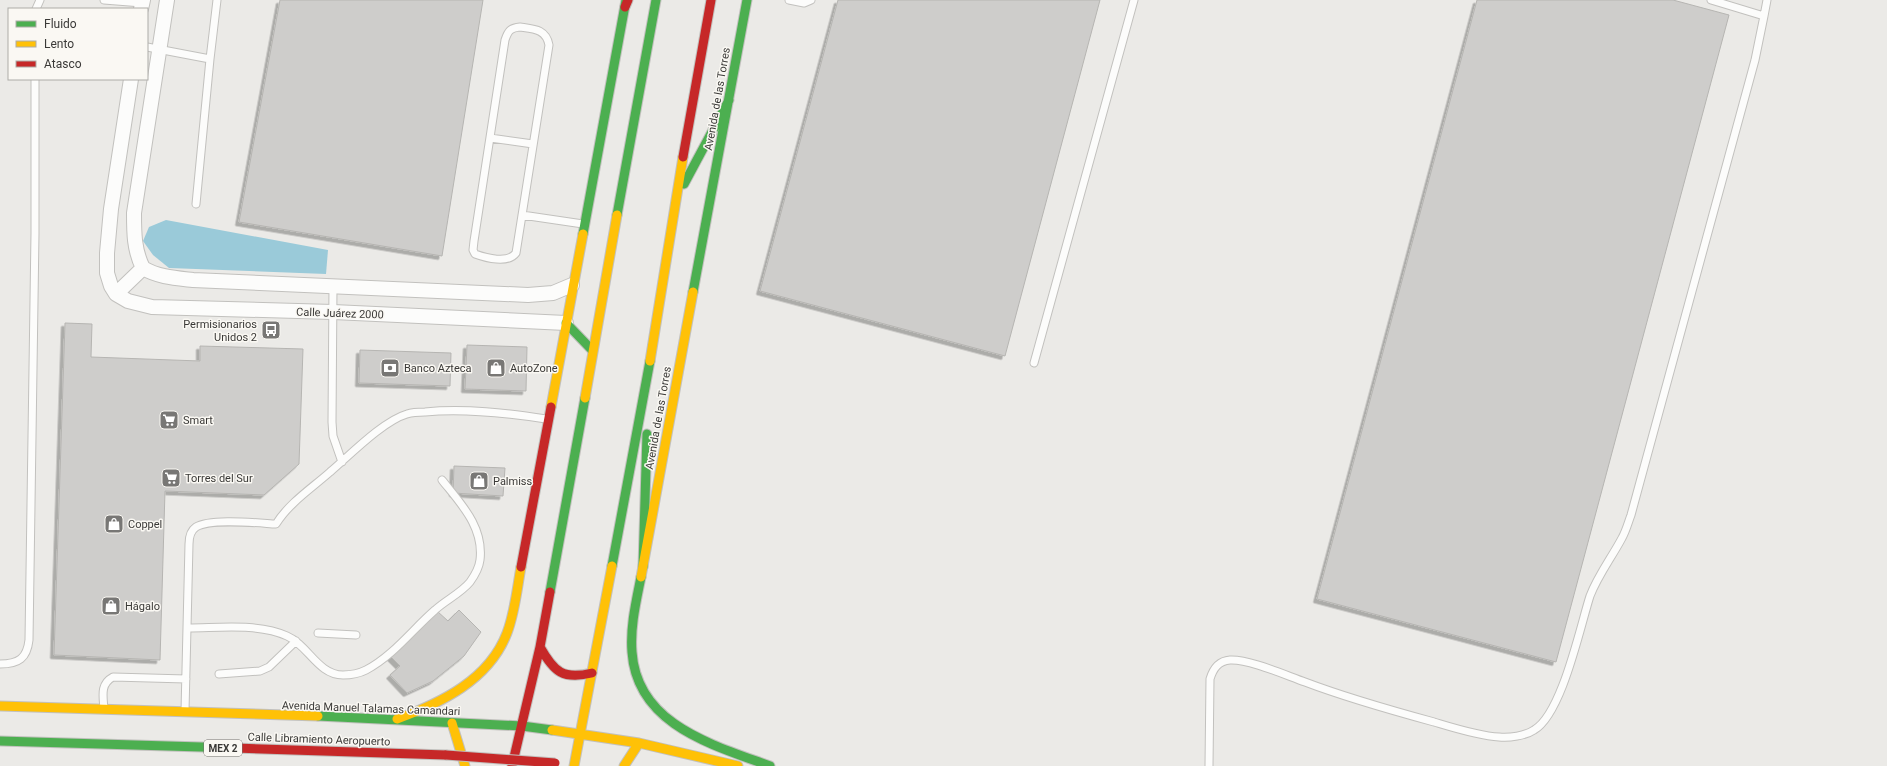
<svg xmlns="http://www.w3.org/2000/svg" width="1887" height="766" font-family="Roboto,sans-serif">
<defs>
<filter id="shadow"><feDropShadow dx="-3.5" dy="3.5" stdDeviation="0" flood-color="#0004"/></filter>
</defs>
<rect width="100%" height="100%" fill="#ebeae7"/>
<!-- water -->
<path fill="#9acad9" d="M166,220l162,30 -2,24 -157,-6 -16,-13 -10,-14 6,-14z"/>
<!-- building -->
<path fill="#cecdcb" stroke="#b6b5b2" filter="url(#shadow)" d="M280,0h203l-41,256 -203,-34z
M838,0h262l-95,356 -245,-65z
M1477,0h196l56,15 -173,647 -239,-63z
M65,323l27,1 -1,33 109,4v-15l103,3 -4,115 -35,31 -99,-4 -5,169 -106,-5z
M467,345l60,2 -1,44 -61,-2z
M360,350l91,3 -1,33 -91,-3z
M454,466l51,2 -2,28 -50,-3z
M459,610l22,22 -17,24 -31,25 -26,12 -17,-18 10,-9 -9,-9 46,-46 11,10z"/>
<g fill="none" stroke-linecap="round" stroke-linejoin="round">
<!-- lane casing -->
<g stroke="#c2c1be" stroke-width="9">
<path id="lane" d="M104,0l38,3
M789,0l15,3 7,-3
M36,9l4,-9
M1764,16l3,-16
M520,27c14,2 26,2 29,18l-33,208c-8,11 -30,5 -41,1l-2,-4 1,-9 31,-201c3,-9 5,-12 15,-13z
M147,47l63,12 7,-59
M490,138l43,6
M196,204l14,-145
M522,215l61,9
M333,286l-1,136 1,14 9,26
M1034,363l100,-363
M188,628c31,0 70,-5 99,8 21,9 31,39 56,39 9,0 15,-1 23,-5 27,-14 47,-41 69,-60 11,-10 26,-17 35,-28 5,-7 9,-14 10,-22 4,-33 -19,-56 -38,-80
M318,633l38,2
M0,664c19,0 27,-6 29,-24l6,-407v-154
M219,674l41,-3 9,-4 27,-26
M104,709c-1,-13 -4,-25 9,-32l73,2
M185,711l4,-167c0,-7 1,-13 7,-17 14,-9 62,-4 80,-3 13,-21 36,-36 54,-52 20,-17 53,-51 77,-58 6,-2 13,-2 18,-2 40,-4 82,1 121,7
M1209,766l1,-87c3,-10 8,-18 20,-19 19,-1 55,15 75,22 42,16 85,28 129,40 20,6 45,14 65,15 10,1 26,-1 35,-7 28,-16 46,-103 56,-134 8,-21 22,-39 32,-58 4,-7 6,-15 9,-23l124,-455 9,-44 -53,-16"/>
</g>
<!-- street casing -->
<g stroke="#c2c1be" stroke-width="16">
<path id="street" d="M141,9l2,-9
M131,79l-20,130 -4,44v20l4,13 5,8 12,7 24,6 181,5 233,11
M143,268c15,9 32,10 50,12l335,15 25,-2 19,-8
M143,268c-9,-18 -9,-35 -9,-55l33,-213
M116,294l27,-26"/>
</g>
<!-- fast casing -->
<g stroke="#c2c1be" stroke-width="11">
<path id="fast" d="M684,184l45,-84
M617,215l39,-215
M583,234l43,-234
M693,292l54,-292
M566,323l26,27
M612,566l38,-205
M643,567l4,-133
M641,577c-5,25 -11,50 -9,75 5,73 81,93 138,114
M550,592l35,-194
M318,716l204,10 30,4
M0,741l235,7"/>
</g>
<!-- slow casing -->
<g stroke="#c2c1be" stroke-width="11">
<path id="slow" d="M650,361l33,-204
M585,398l32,-183
M551,407l32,-173
M641,577l52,-285
M0,706l318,10
M397,719c44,-16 92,-39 110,-86 8,-21 10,-44 14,-66
M452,723l13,43
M552,730l87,13 99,23
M574,766l38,-200
M624,766l15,-23"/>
</g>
<!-- jam casing -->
<g stroke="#c2c1be" stroke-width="11">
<path id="jam" d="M625,7l3,-7
M683,157l28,-157
M521,567l30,-160
M540,647c14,25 23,33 52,26
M235,748l211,7
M512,766l28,-119 10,-55"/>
</g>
<!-- lane -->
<use href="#lane" stroke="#fcfcfb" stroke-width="7"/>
<!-- street -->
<use href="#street" stroke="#fcfcfb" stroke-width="14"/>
<!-- fast -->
<use href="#fast" stroke="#4caf50" stroke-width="9"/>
<!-- slow -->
<use href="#slow" stroke="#ffc107" stroke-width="9"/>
<!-- jam -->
<use href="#jam" stroke="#c62828" stroke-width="9"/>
<!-- jam-bridge casing -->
<g stroke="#c2c1be" stroke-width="11" stroke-linecap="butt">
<path id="jam-bridge" d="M446,755l109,8"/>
</g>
<!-- jam-bridge -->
<use href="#jam-bridge" stroke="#c62828" stroke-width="9"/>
</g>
<!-- icons -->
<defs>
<g id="bus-square" transform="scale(1)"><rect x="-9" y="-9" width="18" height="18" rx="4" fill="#787775" stroke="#faf8f3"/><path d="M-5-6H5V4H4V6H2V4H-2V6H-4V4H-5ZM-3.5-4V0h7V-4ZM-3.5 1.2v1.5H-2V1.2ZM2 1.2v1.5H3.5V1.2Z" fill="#fff"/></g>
<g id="bank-square" transform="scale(1)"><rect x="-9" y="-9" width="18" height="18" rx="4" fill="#787775" stroke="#faf8f3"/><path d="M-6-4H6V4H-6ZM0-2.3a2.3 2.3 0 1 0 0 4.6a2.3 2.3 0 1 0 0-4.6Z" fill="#fff"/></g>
<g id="shop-square" transform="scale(1)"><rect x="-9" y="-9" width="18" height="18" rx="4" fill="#787775" stroke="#faf8f3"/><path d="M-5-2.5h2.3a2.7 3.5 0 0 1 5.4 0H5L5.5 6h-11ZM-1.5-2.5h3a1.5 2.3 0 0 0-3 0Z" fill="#fff"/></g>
<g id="supermarket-square" transform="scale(1)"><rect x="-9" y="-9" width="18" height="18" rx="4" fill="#787775" stroke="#faf8f3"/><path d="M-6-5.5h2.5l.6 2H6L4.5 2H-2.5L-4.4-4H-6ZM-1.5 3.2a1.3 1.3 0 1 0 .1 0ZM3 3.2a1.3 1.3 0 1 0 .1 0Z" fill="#fff"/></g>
</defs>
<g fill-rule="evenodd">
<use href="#bus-square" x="271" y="330"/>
<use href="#bank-square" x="390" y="368"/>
<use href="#shop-square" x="496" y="368"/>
<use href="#supermarket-square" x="169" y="420"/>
<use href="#supermarket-square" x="171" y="478"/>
<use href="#shop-square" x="479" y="481"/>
<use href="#shop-square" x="114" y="524"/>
<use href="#shop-square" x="111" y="606"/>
</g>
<g text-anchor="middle" stroke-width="3" stroke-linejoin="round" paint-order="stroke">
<!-- shield labels -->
<rect fill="#faf8f3" stroke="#74726f" stroke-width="1" x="204" y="740" width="38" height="16" rx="3"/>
<g font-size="10" font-weight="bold" fill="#3a3937">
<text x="223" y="752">MEX 2</text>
</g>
<!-- street labels -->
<g font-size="11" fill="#3a3937" stroke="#faf8f3">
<text transform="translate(717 99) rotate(-80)" y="4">Avenida de las Torres</text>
<text transform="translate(340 313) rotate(2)" y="4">Calle Juárez 2000</text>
<text transform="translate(658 418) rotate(-80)" y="4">Avenida de las Torres</text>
<text transform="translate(371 708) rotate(2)" y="4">Avenida Manuel Talamas Camandari</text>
<text transform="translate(319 739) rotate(2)" y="4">Calle Libramiento Aeropuerto</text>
</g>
<!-- poi labels -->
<g font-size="11" fill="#3a3937" stroke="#faf8f3" text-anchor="start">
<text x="257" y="328" text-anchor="end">Permisionarios<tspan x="257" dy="13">Unidos 2</tspan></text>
<text x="404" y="372">Banco Azteca</text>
<text x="510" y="372">AutoZone</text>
<text x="183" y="424">Smart</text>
<text x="185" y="482">Torres del Sur</text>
<text x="493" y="485">Palmiss</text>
<text x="128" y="528">Coppel</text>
<text x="125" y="610">Hágalo</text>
</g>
</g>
<!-- legend -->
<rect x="8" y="8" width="140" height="72" fill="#faf8f3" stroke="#adaca8"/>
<rect x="16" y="21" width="20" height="6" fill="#4caf50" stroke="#adaca8"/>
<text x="44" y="28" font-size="12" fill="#3a3937">Fluido</text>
<rect x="16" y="41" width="20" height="6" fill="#ffc107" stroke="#adaca8"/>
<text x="44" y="48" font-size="12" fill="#3a3937">Lento</text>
<rect x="16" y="61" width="20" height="6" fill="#c62828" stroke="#adaca8"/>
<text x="44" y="68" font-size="12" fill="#3a3937">Atasco</text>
</svg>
